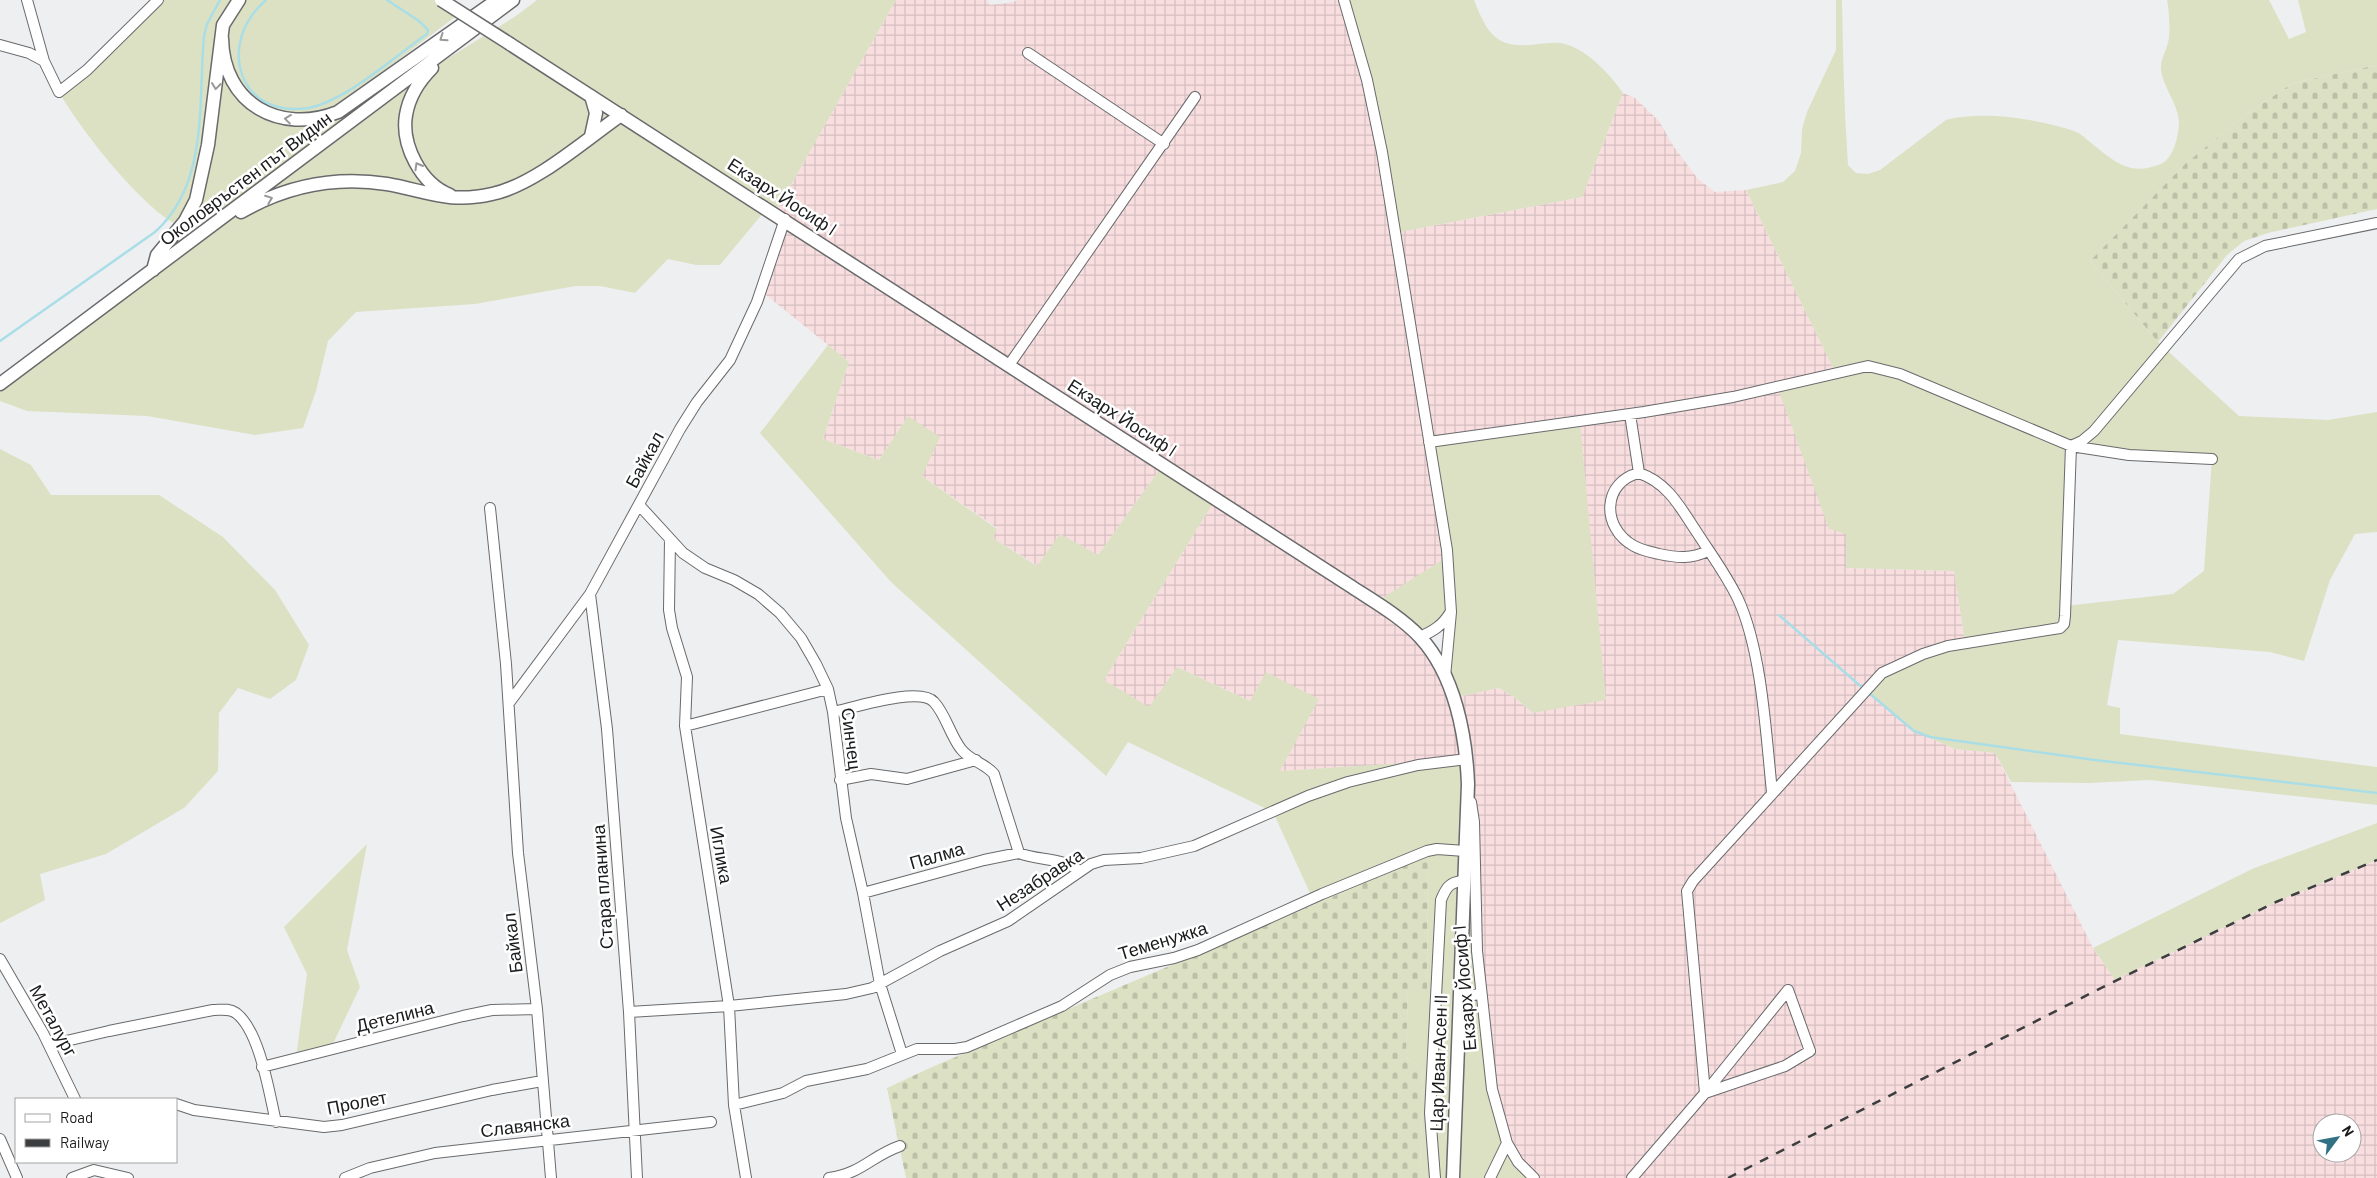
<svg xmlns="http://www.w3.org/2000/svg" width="2377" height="1178" font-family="Barlow,sans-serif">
<defs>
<pattern id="industrial-grid" width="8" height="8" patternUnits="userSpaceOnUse" patternTransform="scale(1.25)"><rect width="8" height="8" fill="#f9dee0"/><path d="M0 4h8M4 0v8" fill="none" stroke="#d5bec0"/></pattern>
<pattern id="cemetery-stones" width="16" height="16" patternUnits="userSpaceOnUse" patternTransform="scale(1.25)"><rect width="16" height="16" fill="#dce1c3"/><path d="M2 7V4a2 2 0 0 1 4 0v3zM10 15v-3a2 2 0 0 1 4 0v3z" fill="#bcc0a7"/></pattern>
</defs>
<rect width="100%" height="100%" fill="#eeeff1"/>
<!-- industrial -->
<path fill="url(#industrial-grid)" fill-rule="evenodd" d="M896,0h91l3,5 23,-3 4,-2h327l51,233 187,-36 41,-104 12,5 24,23 15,26 24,32 17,13 31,-2 89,182 12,177 -1,19 108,3 11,71 -99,49 48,40 41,18 40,4 98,195 22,32 161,-78 101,-42v318h-843l-16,-16 -26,-73 -25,-329 -187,11 38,-72 -68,2 -73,-34 -28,41 -45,-28 111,-180 -53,-34 -64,89 -60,11 -45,-28 4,-10 -75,-52 -14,-60 -29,44 -56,-21 26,-77 -88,-71 23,-71 -9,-7zM1447,557l86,156 -19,-16 -15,-9 -46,10 -33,-61zM2322,1123h30v30h-30z"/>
<!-- grass -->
<path fill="#dce1c3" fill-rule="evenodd" d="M158,0h283l15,16 -92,70 12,17 140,-87 21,-16h359l-121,213 -8,-5 -47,57h-24l-28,-6 -33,34 -35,-7h-24l-101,18 -119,8 -28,29 -12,50 -13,37 -48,7 -108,-19 -120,-5 -27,-10v-17l242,-181 -22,8h-12l-12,-11 -15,27c-38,-17 -101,-98 -122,-135z
M1344,0h130c12,30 20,48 56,45 10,-1 21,-3 31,-2 25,5 48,30 62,50l-41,104 -187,36 -13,-81z
M1836,0h6c1,55 2,110 6,165l8,8 12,1 12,-4 66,-50c37,-10 92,-1 128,11 6,2 11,7 16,11 24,19 39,35 71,22 13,-6 18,-30 18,-43 -2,-19 -16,-34 -18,-51 -1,-12 7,-21 8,-33 1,-8 0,-29 -2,-37h102l20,39 17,-7 -8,-32h79v65l-84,18 -48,32 -60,49 -95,97 68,81 81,74 89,4 49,-8v120l-22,2 -25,46 -26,81 -34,-9 -152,-12 -11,65 13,3v26l257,33v38l-227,-25 -61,3 -78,-1 -16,-29 -40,-4 -41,-18 -49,-40 17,-18 83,-31 -11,-71 -108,-3v-34l-17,-5 -52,-143 58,-14 -89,-182 37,-8 12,-11 6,-18 1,-24 5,-17 29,-62zM2071,446l141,13 -8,112 -31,23 -108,12z
M828,345l21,17 -26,77 56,21 29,-44 32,21 -18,39 75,53 -4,9 44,28 23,-32 38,21 64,-89 53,34 -111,180 45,27 28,-40 73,34 16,-29 53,27 -39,72 187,-12 23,312 17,72 27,35h-107l-1,-4 -6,-2 3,-101 -17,-14 2,-66h19l1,-135 -113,48 -42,-92 -145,-70 -22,34 -215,-194 -131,-149z
M1580,422l26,278 -73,13 -19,-16 -15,-9 -46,10 -8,-20 6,-65 -31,24 -44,-35 71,-45 -18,-115z
M0,449l31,16 20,30h108l64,42 52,53 34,55 -13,35 -26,19 -32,-11 -19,25 -1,58 -34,37 -78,46 -66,20 5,26 -45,23z
M2377,823v37l-101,42 -161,78 -22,-32 159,-79z
M367,844l-20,106 13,37 -30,63 -34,8 11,-84 -23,-47z"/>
<!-- cemetery -->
<path fill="url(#cemetery-stones)" d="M2377,65v144l-109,24 -24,8 -17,14 -69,87 -68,-81 95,-97 60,-49 48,-32z
M1428,856l-1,136 -19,-1 -2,66 17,14 -3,101 6,2 1,4h-521l-19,-90 45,-21z"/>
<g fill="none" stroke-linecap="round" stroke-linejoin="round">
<!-- stream -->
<path stroke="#aadee7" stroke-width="2.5" d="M266,0c-51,44 -27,119 42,108 38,-7 86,-51 119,-74l1,-4 -9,-9 -32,-21
M0,341l155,-109c54,-48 43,-130 49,-196l3,-12 13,-24
M1779,615l86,75
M1869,693l45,38 16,6 165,23 282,33"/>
<!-- minor casing -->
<g stroke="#696a6c" stroke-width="12">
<path id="minor" d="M27,0l17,61 15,31 28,-22 71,-70
M1344,0l23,80 15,72 65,398 4,62 -6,65
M0,45l29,8 15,8
M1028,53l136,91
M1009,365l186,-268
M1630,414l9,59c29,10 41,34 57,58 14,22 30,43 42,68 24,52 28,136 34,193
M1429,442l215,-30 89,-15 135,-31 32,8 171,72 11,-5 12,-10 145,-172 26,-13 112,-23
M1639,473c-37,9 -38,55 -5,73 7,4 17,6 25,8 19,4 32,5 49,-3
M640,506l43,47 22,15 29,12 24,14 22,19 21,25 15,26 12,25 5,23 13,106 17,75 17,91 22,70
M490,508l16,156 12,189 19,156 14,169
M670,539l-1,71 3,18 15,49 -2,49 44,280 5,99 12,73
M590,594l17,135 22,283 8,166
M1420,637c13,-6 22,-11 30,-24
M509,703l81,-109 90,-165 17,-27 33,-42 27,-58 28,-83
M833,712c20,-4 87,-26 101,-10 12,13 16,33 27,47 9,12 24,14 33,25l25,79c19,8 44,4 60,18
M685,726l143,-37
M840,780l31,-6 36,5 69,-19
M1471,802l3,20 3,129 15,138 15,54 11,19 16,16
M863,893l121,-33 35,-7
M0,959l43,74 32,66
M1788,990l22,61 -25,15 -80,27z
M1459,997l21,-3
M629,1012l100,-6 117,-12 26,-6 68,-37 68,-30 83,-57 13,-4 37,-2 53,-12 114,-50 40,-14 70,-17 49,-6
M49,1045l60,-14 104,-21c8,0 16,-2 23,3 24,18 33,80 40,109
M262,1067l201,-51 29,-6 45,-1
M176,1104l18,6 130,17 18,-2 150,-35 50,-9
M734,1105l49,-12 23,-12 61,-12 50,-20h38l12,-2 95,-41 48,-31 20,-8 44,-9 24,-8 124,-56 105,-43 10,-2 28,2
M0,1139l17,39
M72,1178l22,-8 34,8
M345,1178l25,-10 65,-15 276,-31
M829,1178c34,-5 42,-22 71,-32
M1435,1178l-5,-65 11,-213c5,-12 8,-18 22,-19
M1490,1178l17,-35
M1632,1178l73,-85 -18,-202 6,-10 189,-208 41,-19 25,-8 112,-18 4,-4 1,-8 6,-170 58,9 83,4"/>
</g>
<!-- major casing -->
<g stroke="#696a6c" stroke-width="15">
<path id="major" d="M222,38c1,66 58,97 116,74l159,-112
M510,44l842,543c23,15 49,30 68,50 35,38 46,98 48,147l-15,394
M432,68c-12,12 -23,29 -26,47 -5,30 15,69 44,80
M591,136l5,-23 -5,-17
M241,212c45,-26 95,-36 146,-28 40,7 62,20 105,10 43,-9 93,-54 129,-79
M153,270l4,-15 28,-34 11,-21 12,-55 15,-120 16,-25
M0,384l513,-384"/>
</g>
<!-- minor -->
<use href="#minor" stroke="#fff" stroke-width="10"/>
<!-- major -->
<use href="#major" stroke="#fff" stroke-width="12"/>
<!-- rail -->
<path stroke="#3c3d3e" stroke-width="2.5" stroke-dasharray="9 9" stroke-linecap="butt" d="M1728,1178l379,-193 169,-83 101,-42"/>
<!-- major-bridge casing -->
<g stroke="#696a6c" stroke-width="15" stroke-linecap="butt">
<path id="major-bridge" d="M441,0l69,44"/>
</g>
<!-- major-bridge -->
<use href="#major-bridge" stroke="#fff" stroke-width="12"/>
</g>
<!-- one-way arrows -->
<defs><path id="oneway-chevron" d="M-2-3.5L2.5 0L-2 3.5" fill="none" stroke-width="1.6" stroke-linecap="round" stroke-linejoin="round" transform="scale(1.25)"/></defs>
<g stroke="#989899">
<use href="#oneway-chevron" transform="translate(443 38) rotate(145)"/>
<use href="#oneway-chevron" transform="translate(216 86) rotate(97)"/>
<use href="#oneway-chevron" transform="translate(288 119) rotate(-173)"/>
<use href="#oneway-chevron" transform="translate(418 166) rotate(-120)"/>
<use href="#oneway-chevron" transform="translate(269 199) rotate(-21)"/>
</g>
<g text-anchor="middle" stroke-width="5" stroke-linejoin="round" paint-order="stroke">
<!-- street labels -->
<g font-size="18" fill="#1a1b1c" stroke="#fff">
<text transform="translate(246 179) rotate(-37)" y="6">Околовръстен път Видин</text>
<text transform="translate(782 197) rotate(33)" y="6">Екзарх Йосиф I</text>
<text transform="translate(1122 418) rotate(33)" y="6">Екзарх Йосиф I</text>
<text transform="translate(645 460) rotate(-62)" y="6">Байкал</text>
<text transform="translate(851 739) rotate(83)" y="6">Синчец</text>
<text transform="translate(721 855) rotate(80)" y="6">Иглика</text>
<text transform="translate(937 856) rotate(-16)" y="6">Палма</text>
<text transform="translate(1040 880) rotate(-33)" y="6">Незабравка</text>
<text transform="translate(603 887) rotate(-94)" y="6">Стара планина</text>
<text transform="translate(1163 941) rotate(-17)" y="6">Теменужка</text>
<text transform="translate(513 943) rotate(-97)" y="6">Байкал</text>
<text transform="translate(1465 988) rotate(-95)" y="6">Екзарх Йосиф I</text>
<text transform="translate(395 1017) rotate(-14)" y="6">Детелина</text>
<text transform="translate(53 1021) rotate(61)" y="6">Металург</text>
<text transform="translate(1439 1063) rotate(-88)" y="6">Цар Иван Асен II</text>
<text transform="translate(357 1103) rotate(-11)" y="6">Пролет</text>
<text transform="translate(525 1126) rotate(-7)" y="6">Славянска</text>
</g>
</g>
<!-- legend -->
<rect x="15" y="1098" width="162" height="65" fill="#ffffff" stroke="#a3a4a4"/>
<rect x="25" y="1114" width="25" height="8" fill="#ffffff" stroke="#a3a4a4"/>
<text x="60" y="1123" font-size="15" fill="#1a1b1c">Road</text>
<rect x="25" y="1139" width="25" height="8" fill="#3c3d3e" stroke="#a3a4a4"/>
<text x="60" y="1148" font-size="15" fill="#1a1b1c">Railway</text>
<!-- north arrow -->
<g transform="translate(2337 1138) rotate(58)"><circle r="24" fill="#ffffff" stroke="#a3a4a4"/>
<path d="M0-4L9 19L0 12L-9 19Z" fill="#307184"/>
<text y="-8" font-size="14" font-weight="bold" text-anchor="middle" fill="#1a1b1c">N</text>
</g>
</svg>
